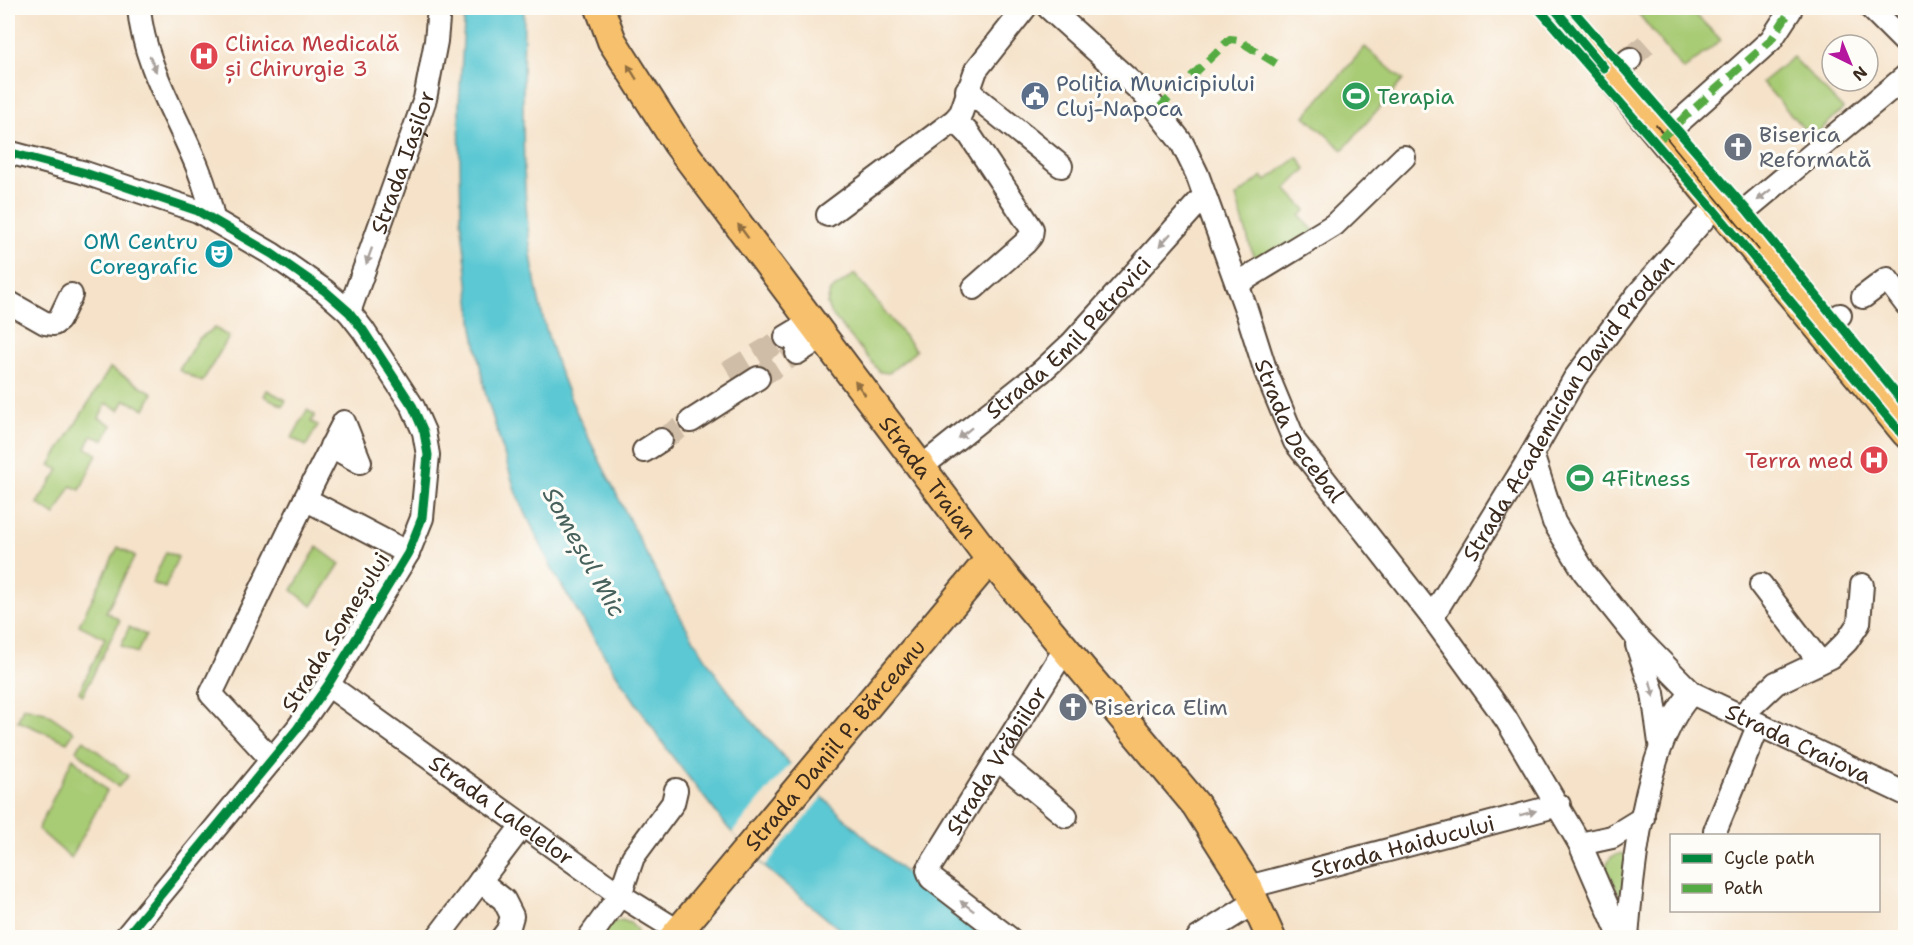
<svg xmlns="http://www.w3.org/2000/svg" width="1913" height="945" font-family="'Shantell Sans',sans-serif">
<rect width="100%" height="100%" fill="#fdfcf7"/>
<filter id="ink" filterUnits="userSpaceOnUse"><feTurbulence type="fractalNoise" baseFrequency=".0167" numOctaves="2"/><feDisplacementMap in="SourceGraphic" scale="12" xChannelSelector="R" yChannelSelector="G"/><feConvolveMatrix kernelMatrix="1 2 1 2 8 2 1 2 1" color-interpolation-filters="sRGB"/></filter>
<filter id="wash" filterUnits="userSpaceOnUse"><feTurbulence type="fractalNoise" baseFrequency=".008" numOctaves="4" result="noise"/><feDisplacementMap in="SourceGraphic" scale="24" xChannelSelector="R" yChannelSelector="G"/><feGaussianBlur stdDeviation="1.35" result="paint"/><feColorMatrix in="noise" values="0 0 0 0 0 0 0 0 0 0 0 0 0 0 0 0 0 1.4 0 .05"/><feComposite in="paint" operator="in"/></filter>
<g filter="url(#wash)">
<rect width="100%" height="100%" fill="#f5e2c9"/>
<!-- green -->
<path fill="#a8cb74" stroke="#727a49" stroke-width="1.5" d="M1634,8h65l-5,5 27,27 -38,30z
M1365,47l38,33 -60,70 -38,-34z
M1793,57l50,52 -31,29 -50,-56z
M1298,157l8,12 -20,20 20,21 -6,6 17,18 -60,35 -21,-72 26,-21 4,5z
M855,274l61,77 -27,22 -9,-1 -50,-60 -3,-8 3,-13z
M215,328l14,9 -27,45 -23,-12 19,-31z
M110,368l43,25 -8,16 -20,-9 -6,10 -13,-7 -7,15 13,7 -8,15 -12,-4 -6,12 11,6 -17,36 -9,-4 -16,29 -18,-12 22,-33 -9,-5z
M267,390l19,10 -3,6 -19,-10z
M307,410l8,5 -4,7 7,3 -12,21 -14,-8z
M118,547l17,9 -29,56 14,8 -37,75 -4,-3 26,-54 -26,-13z
M317,547l23,17 -28,42 -20,-16z
M166,552l12,5 -13,31 -13,-5z
M129,627l17,8 -9,18 -16,-7z
M23,707l22,5 29,20 -7,10 -49,-21z
M84,740l44,36 -10,11 -42,-37z
M73,758l34,33 -36,67 -33,-29z
M1621,853l10,7 -9,39 -17,-32 6,-10z
M622,920l8,3 7,7v7l-35,1 9,-15z"/>
<!-- water -->
<path fill="#5cc8d3" stroke="#4c7978" stroke-width="1.5" d="M465,8h59c-1,96 -5,198 15,293 16,74 44,126 77,192 33,67 68,138 113,199 71,94 163,171 254,245h-134l-82,-68 -39,-41 -59,-76 -56,-83 -59,-96 -38,-80 -31,-101 -12,-64 -12,-110 -2,-113z"/>
<!-- pier -->
<path fill="#f5e2c9" d="M791,763l32,34 -58,69 -33,-33z"/>
</g>
<g filter="url(#ink)">
<g fill="none" stroke-linecap="round" stroke-linejoin="round">
<!-- minor-tunnel -->
<path stroke="#d0bda7" stroke-width="22" stroke-dasharray="22 11" stroke-linecap="butt" d="M1630,59l21,-19
M728,372l58,-35
M758,378l39,-25
M661,440l30,-19"/>
<!-- minor casing -->
<g stroke="#574638" stroke-width="26">
<g id="minor">
<path d="M139,8c6,75 61,137 74,211"/>
<path id="s1" d="M1049,8l94,85 39,50 15,31 50,138 19,60 29,70 137,175 74,102 74,125 41,94"/>
<path d="M1871,8l35,35"/>
<path d="M1610,76l20,-17"/>
<path d="M967,90l94,76"/>
<path d="M955,120l14,14 63,95 -1,7 -6,7 -51,45"/>
<path d="M1661,138l110,-98 19,-29 -3,-3"/>
<path d="M8,152l74,20 116,39 74,43 53,37 24,21 14,18 50,77 11,25 4,23 -6,63 -14,35 -80,132 -31,44 -172,209"/>
<path d="M828,215l127,-95 6,-7 15,-43 49,-62"/>
<path d="M1731,222l175,-146"/>
<path d="M1237,284l97,-59 70,-68"/>
<path d="M1863,297l24,-18 19,25"/>
<path d="M8,302l37,21 9,1 5,-4 12,-25"/>
<path id="s2" d="M349,312l76,-213 11,-58 3,-33"/>
<path d="M1820,331l20,-16"/>
<path d="M786,337l25,-15"/>
<path d="M797,353l25,-16"/>
<path d="M691,421l67,-43"/>
<path d="M644,451l17,-11"/>
<path d="M1532,454l22,68 31,51 48,60 59,60c-47,48 -60,178 -65,245"/>
<path id="s3" d="M920,468l122,-97 30,-28 132,-147"/>
<path d="M305,499l103,54"/>
<path d="M1761,585l59,77"/>
<path id="s4" d="M1432,617l100,-163 43,-76 62,-83 79,-90"/>
<path d="M1637,645l16,48 7,50"/>
<path id="s5" d="M328,685l292,210 58,36"/>
<path id="s6" d="M1692,693l214,101"/>
<path d="M1741,716l35,-33 55,-26 16,-16 12,-18 3,-38"/>
<path d="M997,759l69,57"/>
<path d="M272,760l-61,-66c44,-91 86,-182 133,-272l16,40 -29,-16"/>
<path d="M1715,831l44,-107"/>
<path d="M1580,844l32,-7 31,-19"/>
<path d="M480,881l24,19 8,16 -4,14 -6,8"/>
<path id="s7" d="M1248,887l311,-82"/>
<path d="M437,938l85,-112"/>
<path d="M589,938l31,-43 13,-38 40,-54 3,-13"/>
<path id="s8" d="M1009,938l-78,-60 -3,-8 137,-221"/>
<path d="M1198,938l57,-36"/>
</g>
</g>
<!-- major casing -->
<g stroke="#574638" stroke-width="32">
<g id="major">
<path id="s9" d="M600,8l12,33 65,102 313,416 206,246 52,82 23,51"/>
<path d="M1554,8l352,425"/>
<path id="s10" d="M673,938l317,-379"/>
</g>
</g>
<!-- minor -->
<use href="#minor" stroke="#fff" stroke-width="22"/>
<!-- major -->
<use href="#major" stroke="#f7c06c" stroke-width="28"/>
<!-- tram -->
<path stroke="#3b2a1e" stroke-width="1.5" d="M1549,8l151,186 206,245
M1656,125l103,125"/>
<!-- quiet -->
<path stroke="#55ab43" stroke-width="8" stroke-dasharray="15 8" stroke-linecap="butt" d="M1158,109l72,-70 8,1 39,24
M1661,138l110,-98 19,-29 -3,-3"/>
<!-- cycleway casing -->
<g stroke="#fdfcf7" stroke-width="13">
<path id="cycleway" d="M1538,8l175,201 193,230
M1554,8l50,60
M1571,8l175,201 160,197
M8,152l74,20 116,39 74,43 53,37 24,21 14,18 50,77 11,25 4,23 -6,63 -14,35 -80,132 -31,44 -172,209"/>
</g>
<!-- cycleway -->
<use href="#cycleway" stroke="#00873e" stroke-width="9"/>
</g>
<!-- one-way arrows -->
<defs><path id="oneway-solid" d="M-6-.8H1V-3.2L6.5 0L1 3.2V.8H-6Z" transform="scale(1.5)"/></defs>
<g fill="#a79f9a">
<use href="#oneway-solid" transform="translate(153 64) rotate(68)"/>
<use href="#oneway-solid" transform="translate(1764 195) rotate(141)"/>
<use href="#oneway-solid" transform="translate(1165 240) rotate(132)"/>
<use href="#oneway-solid" transform="translate(369 256) rotate(110)"/>
<use href="#oneway-solid" transform="translate(965 433) rotate(141)"/>
<use href="#oneway-solid" transform="translate(1652 689) rotate(76)"/>
<use href="#oneway-solid" transform="translate(1528 813) rotate(-15)"/>
<use href="#oneway-solid" transform="translate(967 906) rotate(-143)"/>
</g>
<g fill="#906e41">
<use href="#oneway-solid" transform="translate(632 72) rotate(-122)"/>
<use href="#oneway-solid" transform="translate(743 231) rotate(-127)"/>
<use href="#oneway-solid" transform="translate(860 388) rotate(-127)"/>
</g>
</g>
<!-- icons -->
<defs>
<g id="hospital-disc" transform="scale(1.5)"><circle r="9.5" fill="#e0444e" stroke="#fdfcf7"/><path d="M-5-5h3v3.5h4V-5h3V5h-3V1.5h-4V5h-3Z" fill="#fff"/></g>
<g id="civic-disc" transform="scale(1.5)"><circle r="9.5" fill="#5c6f8a" stroke="#fdfcf7"/><path d="M-.6-6.5H3V-4.5H.6V-3L4-1V1h2V6H-6V1h2V-1L-.6-3ZM-1.2 2.5V6h2.4V2.5Z" fill="#fff"/></g>
<g id="stadium-disc" transform="scale(1.5)"><circle r="9.5" fill="#2e9e5b" stroke="#fdfcf7"/><path d="M0-5a6.5 5 0 1 0 0 10a6.5 5 0 1 0 0-10ZM-3.5-1.8h7v3.6h-7Z" fill="#fff"/></g>
<g id="church-disc" transform="scale(1.5)"><circle r="9.5" fill="#6b7280" stroke="#fdfcf7"/><path d="M-1.2-6h2.4v3.5h3.3v2.4h-3.3V6h-2.4V-.1h-3.3v-2.4h3.3Z" fill="#fff"/></g>
<g id="theatre-disc" transform="scale(1.5)"><circle r="9.5" fill="#0f9aa8" stroke="#fdfcf7"/><path d="M-5-5.5Q0-4 5-5.5V0Q5 5 0 6Q-5 5-5 0ZM-3.3-2.5H-1v1.5H-3.3ZM1-2.5H3.3v1.5H1ZM-2.8 1Q0 5.5 2.8 1Z" fill="#fff"/></g>
</defs>
<g fill-rule="evenodd">
<use href="#hospital-disc" x="204" y="56"/>
<use href="#civic-disc" x="1035" y="96"/>
<use href="#stadium-disc" x="1356" y="96"/>
<use href="#church-disc" x="1738" y="147"/>
<use href="#theatre-disc" x="219" y="254"/>
<use href="#hospital-disc" x="1874" y="460"/>
<use href="#stadium-disc" x="1580" y="478"/>
<use href="#church-disc" x="1073" y="707"/>
</g>
<g text-anchor="middle" stroke-width="6" stroke-linejoin="round" paint-order="stroke">
<!-- health labels -->
<g font-size="22" fill="#be3a42" stroke="#fdfcf7" text-anchor="start">
<text x="225" y="51">Clinica Medicală<tspan x="225" dy="25">și Chirurgie 3</tspan></text>
<text x="1853" y="468" text-anchor="end">Terra med</text>
</g>
<!-- service labels -->
<g font-size="22" fill="#4e5e75" stroke="#fdfcf7" text-anchor="start">
<text x="1056" y="91">Poliția Municipiului<tspan x="1056" dy="25">Cluj-Napoca</tspan></text>
</g>
<!-- leisure labels -->
<g font-size="22" fill="#27864d" stroke="#fdfcf7" text-anchor="start">
<text x="1377" y="104">Terapia</text>
<text x="1601" y="486">4Fitness</text>
</g>
<!-- worship labels -->
<g font-size="22" fill="#5b616d" stroke="#fdfcf7" text-anchor="start">
<text x="1759" y="142">Biserica<tspan x="1759" dy="25">Reformată</tspan></text>
<text x="1094" y="715">Biserica Elim</text>
</g>
<!-- street labels -->
<g font-size="22" fill="#3b2a1e" stroke="#fdfcf7">
<text dy="8" stroke="none"><textPath href="#s2" startOffset="159">Strada Iașilor</textPath></text>
<text dy="8" stroke="none"><textPath href="#s3" startOffset="198">Strada Emil Petrovici</textPath></text>
<text dy="8" stroke="none"><textPath href="#s4" startOffset="250">Strada Academician David Prodan</textPath></text>
<text dy="8" stroke="none"><textPath href="#s1" startOffset="502">Strada Decebal</textPath></text>
<text dy="8" stroke="none"><textPath href="#s9" startOffset="574">Strada Traian</textPath></text>
<text transform="translate(335 632) rotate(-58)" y="8">Strada Someșului</text>
<text dy="8" stroke="none"><textPath href="#s6" startOffset="118">Strada Craiova</textPath></text>
<text dy="8" stroke="none"><textPath href="#s10" startOffset="252">Strada Daniil P. Bărceanu</textPath></text>
<text dy="8" stroke="none"><textPath href="#s8" startOffset="236">Strada Vrăbiilor</textPath></text>
<text dy="8" stroke="none"><textPath href="#s5" startOffset="214">Strada Lalelelor</textPath></text>
<text dy="8" stroke="none"><textPath href="#s7" startOffset="160">Strada Haiducului</textPath></text>
</g>
<!-- culture labels -->
<g font-size="22" fill="#0d838f" stroke="#fdfcf7" text-anchor="end">
<text x="198" y="249">OM Centru<tspan x="198" dy="25">Coregrafic</tspan></text>
</g>
<!-- water labels -->
<g font-size="24" font-style="italic" fill="#47615d" stroke="#fdfcf7">
<text transform="translate(584 552) rotate(61)" y="8">Someșul Mic</text>
</g>
</g>
<!-- margin -->
<rect width="1913" height="945" fill="none" stroke="#fdfcf7" stroke-width="30"/>
<!-- legend -->
<rect x="1670" y="834" width="210" height="78" fill="#fdfcf7" stroke="#afa8a0" stroke-width="1.5"/>
<rect x="1682" y="854" width="30" height="9" fill="#00873e" stroke="#afa8a0" stroke-width="1.5"/>
<text x="1724" y="864" font-size="18" fill="#3b2a1e">Cycle path</text>
<rect x="1682" y="884" width="30" height="9" fill="#55ab43" stroke="#afa8a0" stroke-width="1.5"/>
<text x="1724" y="894" font-size="18" fill="#3b2a1e">Path</text>
<!-- north arrow -->
<g transform="translate(1850 63) rotate(137)"><circle r="28" fill="#fdfcf7" stroke="#afa8a0" stroke-width="1.5"/>
<path d="M0-4.5L10 22L0 15L-10 22Z" fill="#b5179e"/>
<text y="-9" font-size="16" font-weight="bold" text-anchor="middle" fill="#3b2a1e">N</text>
</g>
</svg>
